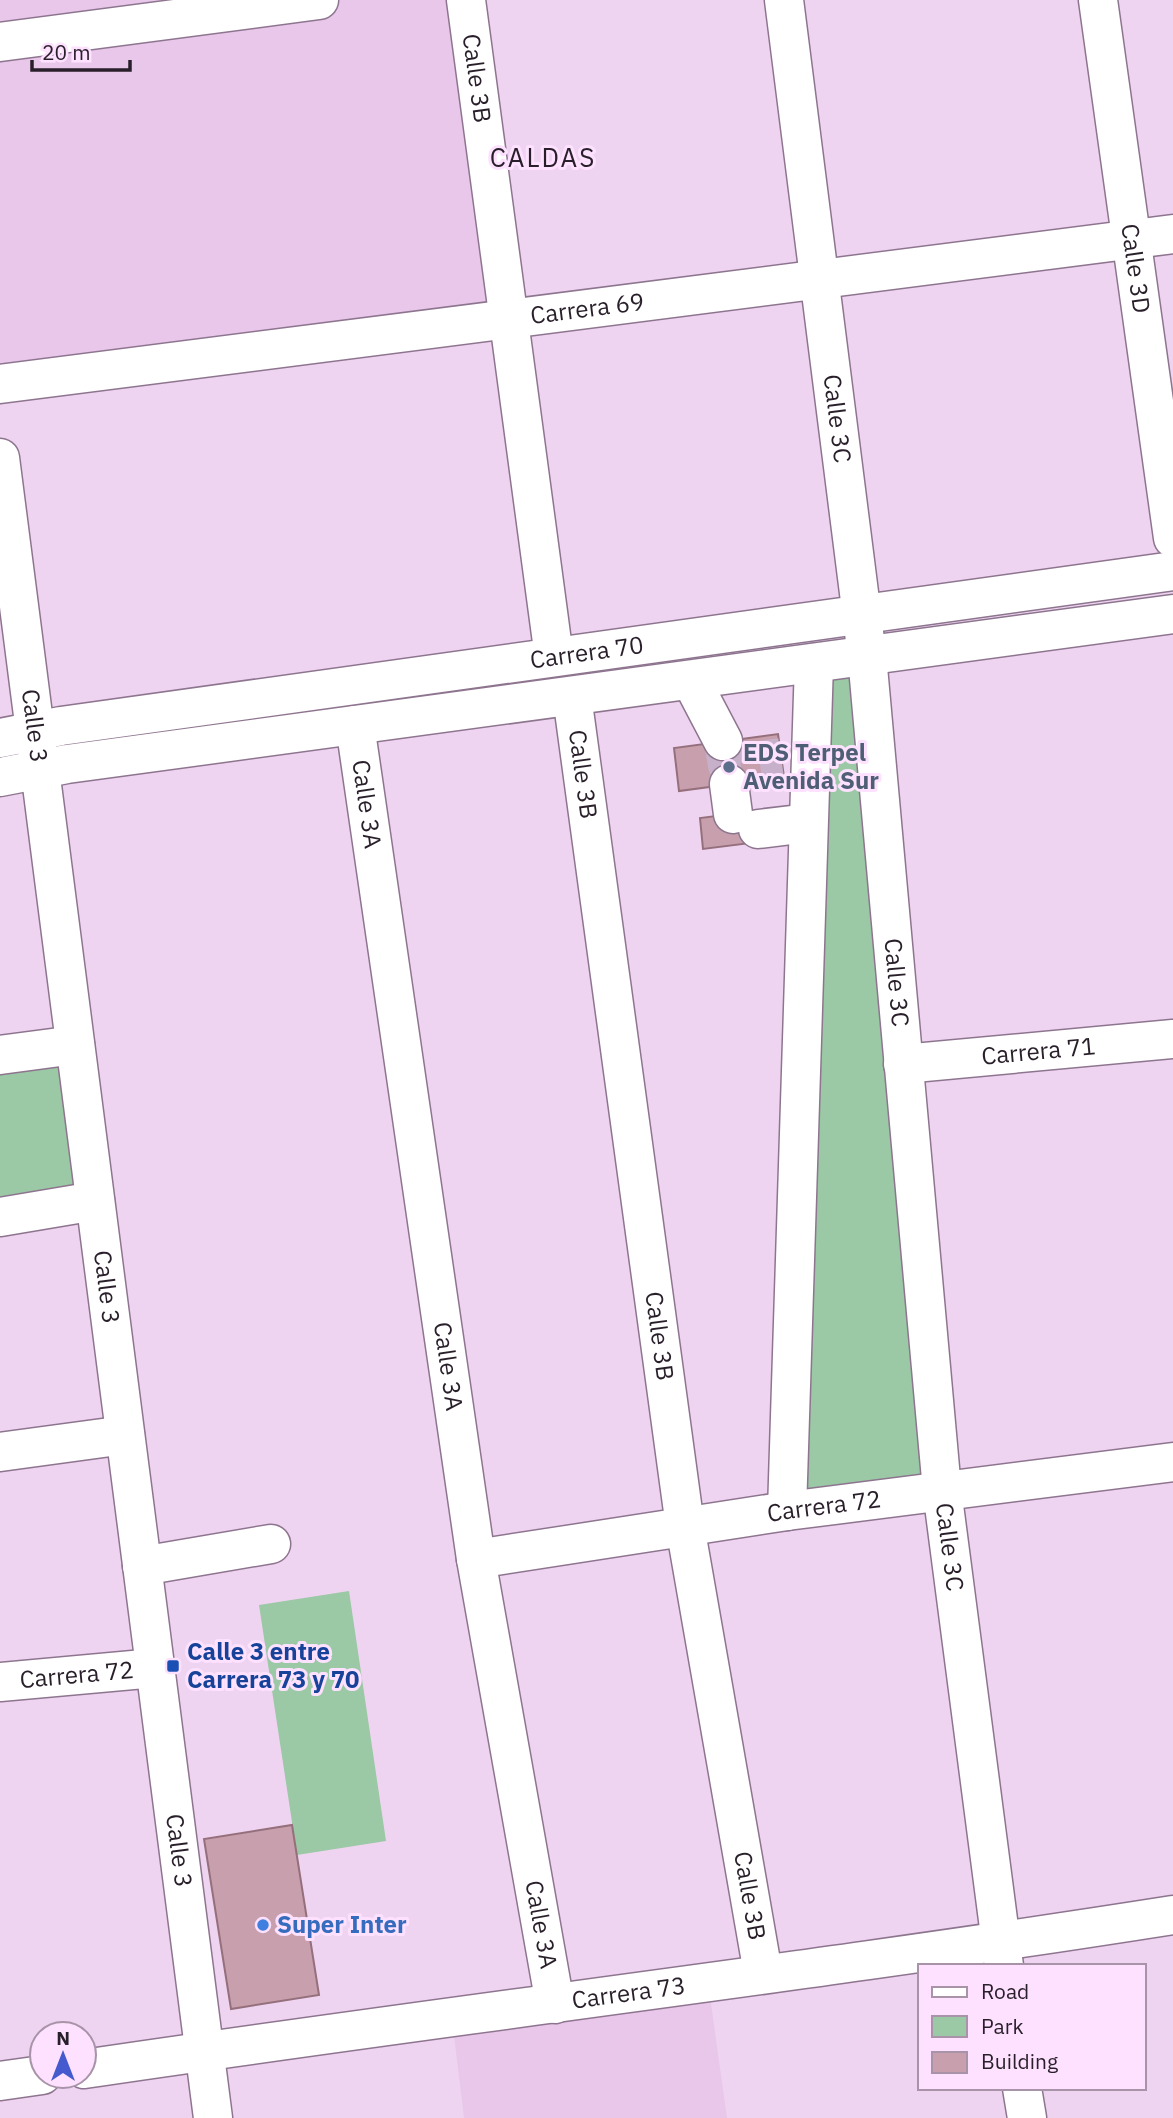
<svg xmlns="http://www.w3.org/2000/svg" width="1173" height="2118" font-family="'IBM Plex Sans',sans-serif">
<rect width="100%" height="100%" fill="#efd4f1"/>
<!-- built -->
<path fill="#e8c7ea" d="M0,0h466l43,318 -509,66z
M708,1982l19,136h-263l-12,-99z"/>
<!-- green -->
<path fill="#9bc8a5" d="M867,656l75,834 -155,21 25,-820z
M75,1045l20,156 -95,16v-162z
M349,1591l37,250 -89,14 -38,-250z"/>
<!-- building -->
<path fill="#c8a0ad" stroke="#95707c" stroke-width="2" d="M778,734l6,43 -105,14 -5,-43z
M755,811l4,31 -56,7 -3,-31z
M292,1825l27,170 -88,14 -27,-170z"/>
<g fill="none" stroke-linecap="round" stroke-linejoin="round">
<!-- minor-tunnel -->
<path stroke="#c7b0c9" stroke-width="38" stroke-dasharray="38 19" stroke-linecap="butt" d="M723,741l4,24 54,-8"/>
<!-- minor casing -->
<g stroke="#8e758f" stroke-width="41">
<g id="minor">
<path id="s1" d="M466,0l88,657"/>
<path id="s2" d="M784,0l83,656 75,834 62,476"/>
<path id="s3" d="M1098,0l75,538"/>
<path d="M0,42l319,-42"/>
<path id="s4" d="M0,384l1173,-150"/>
<path id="s5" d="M0,458l213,1660"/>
<path d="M691,680l32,61"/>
<path id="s6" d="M572,696l113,830 78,447"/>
<path id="s7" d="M355,725l121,834 79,445"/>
<path id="s8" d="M0,738l61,-12 1112,-155"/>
<path d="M0,777l67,-13 1106,-150"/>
<path d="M729,784l4,30"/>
<path d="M758,829l50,-6"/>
<path d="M0,1055l75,-10"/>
<path id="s9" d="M903,1064l270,-25"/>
<path d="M0,1217l95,-16"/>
<path d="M0,1452l125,-17"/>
<path d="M787,1511l27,-848"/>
<path id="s10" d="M476,1559l311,-48 386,-49"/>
<path d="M142,1566l129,-22"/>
<path id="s11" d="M0,1682l155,-14"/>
<path id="s12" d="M84,2069c363,-54 727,-97 1089,-154"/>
<path d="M0,2081l42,-6"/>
<path d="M1022,2088l5,30"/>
</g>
</g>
<!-- minor -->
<use href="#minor" stroke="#fff" stroke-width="38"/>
</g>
<!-- markers -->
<circle fill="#5c6f8a" stroke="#fde1fe" stroke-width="2.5" cx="729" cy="767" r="7"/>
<rect fill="#1a4fb4" stroke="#fde1fe" stroke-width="2.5" x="166" y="1659" width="14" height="14" rx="3.5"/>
<circle fill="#3f7fe0" stroke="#fde1fe" stroke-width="2.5" cx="263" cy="1925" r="7"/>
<g text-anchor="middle" stroke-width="6" stroke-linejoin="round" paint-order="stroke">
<!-- street labels -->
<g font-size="24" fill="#291f2a" stroke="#fde1fe">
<text dy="8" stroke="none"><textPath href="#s1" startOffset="79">Calle 3B</textPath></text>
<text dy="8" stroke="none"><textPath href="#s3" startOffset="271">Calle 3D</textPath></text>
<text dy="8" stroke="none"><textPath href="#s4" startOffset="592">Carrera 69</textPath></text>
<text dy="8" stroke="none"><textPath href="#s2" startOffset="422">Calle 3C</textPath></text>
<text dy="8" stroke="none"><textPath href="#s8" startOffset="593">Carrera 70</textPath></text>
<text dy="8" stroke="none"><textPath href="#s5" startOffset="270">Calle 3</textPath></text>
<text dy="8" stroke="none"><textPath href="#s6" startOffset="79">Calle 3B</textPath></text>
<text dy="8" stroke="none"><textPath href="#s7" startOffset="80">Calle 3A</textPath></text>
<text dy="8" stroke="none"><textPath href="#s2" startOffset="989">Calle 3C</textPath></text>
<text dy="8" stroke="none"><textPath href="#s9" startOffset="136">Carrera 71</textPath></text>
<text dy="8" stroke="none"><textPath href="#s5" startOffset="836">Calle 3</textPath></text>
<text dy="8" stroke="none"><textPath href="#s6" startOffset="646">Calle 3B</textPath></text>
<text dy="8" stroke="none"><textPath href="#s7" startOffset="648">Calle 3A</textPath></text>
<text dy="8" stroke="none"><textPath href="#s10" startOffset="352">Carrera 72</textPath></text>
<text dy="8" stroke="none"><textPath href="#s2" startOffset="1556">Calle 3C</textPath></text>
<text dy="8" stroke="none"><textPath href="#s11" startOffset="77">Carrera 72</textPath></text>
<text dy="8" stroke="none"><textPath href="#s5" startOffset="1404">Calle 3</textPath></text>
<text dy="8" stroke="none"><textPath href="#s6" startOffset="1213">Calle 3B</textPath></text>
<text dy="8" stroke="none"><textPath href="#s7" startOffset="1214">Calle 3A</textPath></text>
<text dy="8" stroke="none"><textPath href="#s12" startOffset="550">Carrera 73</textPath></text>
</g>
<!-- service labels -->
<g font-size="24" font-weight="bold" fill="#4e5e75" stroke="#fde1fe" text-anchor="start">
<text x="743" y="761">EDS Terpel<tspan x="743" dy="28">Avenida Sur</tspan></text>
</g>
<!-- transit labels -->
<g font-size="24" font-weight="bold" fill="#164399" stroke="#fde1fe" text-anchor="start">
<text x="187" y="1660">Calle 3 entre<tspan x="187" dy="28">Carrera 73 y 70</tspan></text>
</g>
<!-- shop labels -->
<g font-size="24" font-weight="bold" fill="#366cbe" stroke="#fde1fe" text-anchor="start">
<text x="277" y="1933">Super Inter</text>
</g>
<!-- neighbourhood labels -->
<g font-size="26" letter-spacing="2" fill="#291f2a" stroke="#fde1fe">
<text x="543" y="167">CALDAS</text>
</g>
</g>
<!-- legend -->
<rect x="918" y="1964" width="228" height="126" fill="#fde1fe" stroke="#a893a9" stroke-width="2"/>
<rect x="932" y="1987" width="35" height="10" fill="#ffffff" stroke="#a893a9" stroke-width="2"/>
<text x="981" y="1999" font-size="21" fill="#291f2a">Road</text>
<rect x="932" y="2016" width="35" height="21" fill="#9bc8a5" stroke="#a893a9" stroke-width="2"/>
<text x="981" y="2034" font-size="21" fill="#291f2a">Park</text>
<rect x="932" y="2052" width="35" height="21" fill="#c8a0ad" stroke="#a893a9" stroke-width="2"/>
<text x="981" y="2069" font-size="21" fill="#291f2a">Building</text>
<!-- north arrow -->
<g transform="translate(63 2055)"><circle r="33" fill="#fde1fe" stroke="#a893a9" stroke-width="2"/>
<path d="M0-5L12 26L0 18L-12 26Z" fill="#445ace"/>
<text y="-10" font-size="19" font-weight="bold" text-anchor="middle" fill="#291f2a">N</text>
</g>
<!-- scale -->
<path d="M32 60v10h98v-10" fill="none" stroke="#291f2a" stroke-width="3.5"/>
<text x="42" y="60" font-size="21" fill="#291f2a" stroke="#fde1fe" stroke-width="5" paint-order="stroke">20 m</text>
</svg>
